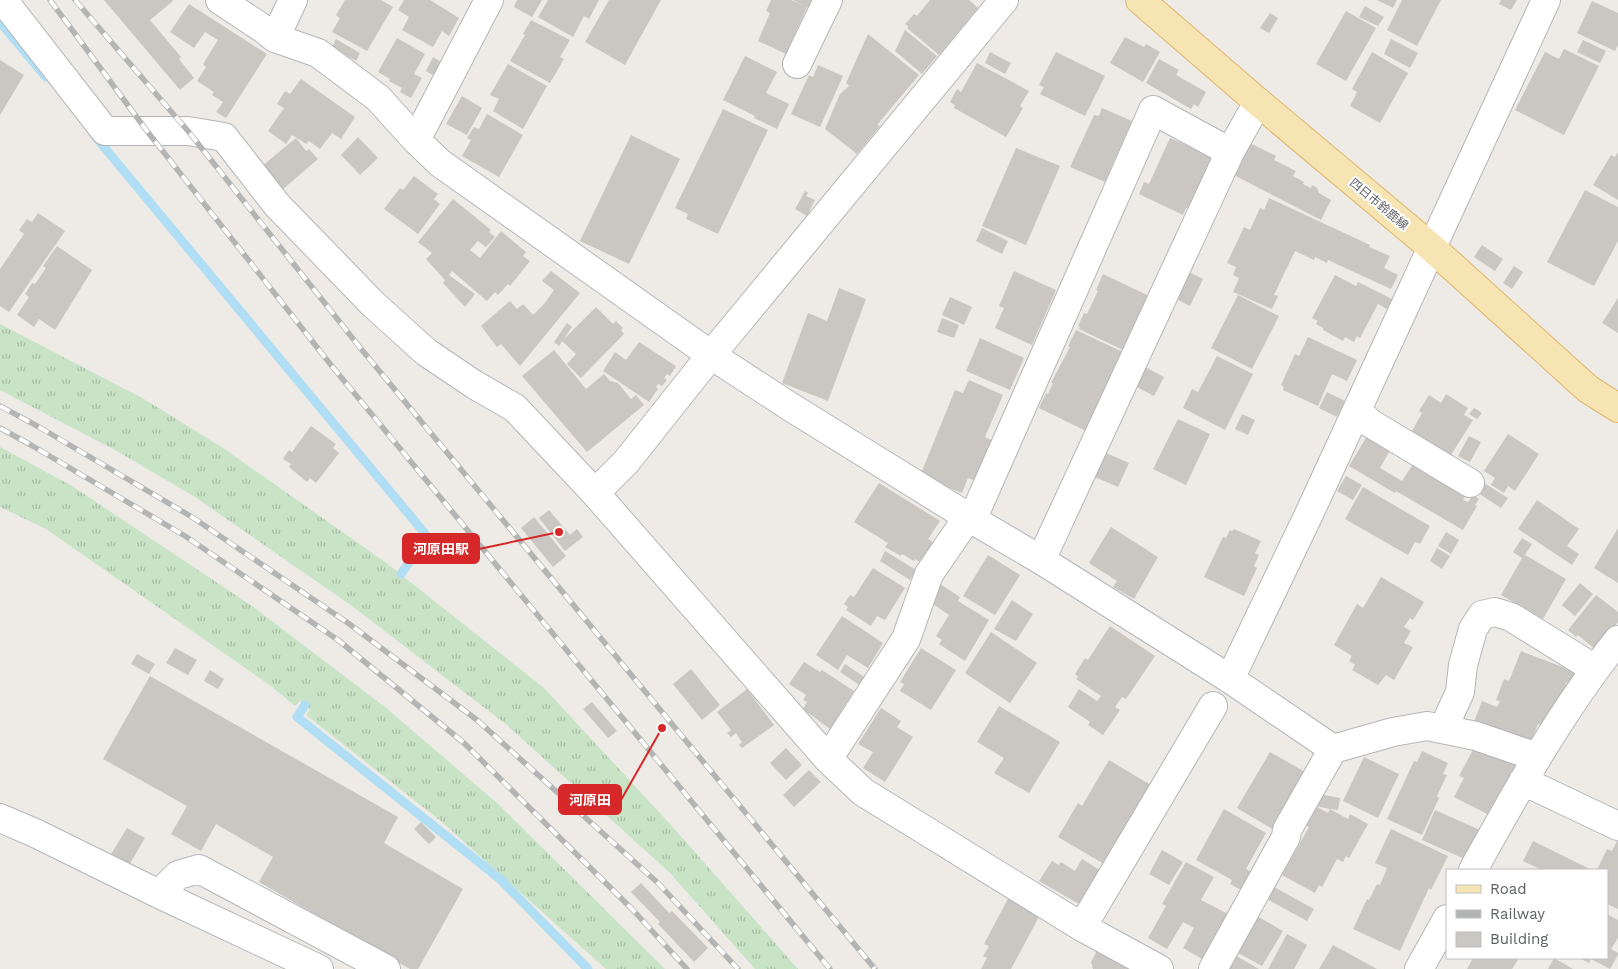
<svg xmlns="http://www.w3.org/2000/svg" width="1618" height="969" font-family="'Work Sans','Noto Sans JP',sans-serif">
<defs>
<pattern id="grass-tufts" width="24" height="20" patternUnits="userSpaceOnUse" patternTransform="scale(1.25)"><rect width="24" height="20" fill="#c8e3c5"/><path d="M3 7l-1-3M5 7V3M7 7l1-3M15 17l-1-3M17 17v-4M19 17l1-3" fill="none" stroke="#a6bba4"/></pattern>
</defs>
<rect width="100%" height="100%" fill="#eeebe6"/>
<!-- grass -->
<path fill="url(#grass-tufts)" d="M0,324l144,75 79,49 162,114 159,126 127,137 127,144h-43l-85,-96 -163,-148 -155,-119 -157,-109 -80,-47 -115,-60z
M0,447l72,39 180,120 133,101 112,96 168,166h-59l-164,-147 -136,-107 4,-6 -10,-8 -5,5 -24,-20 -225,-157 -46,-22z"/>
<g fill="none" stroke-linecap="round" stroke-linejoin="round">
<!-- stream -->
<path stroke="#afdef5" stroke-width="9" d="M0,22l46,55
M94,135l333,401 -26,38
M305,705l-8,12 203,162 88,90"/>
</g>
<!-- building -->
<path fill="#cac6c2" d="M104,0h68l1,1 -23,19 31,37 -2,2 15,19 -14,12z
M345,0h36l12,7 -26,44 -35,-19 8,-14 -4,-3z
M404,0h26l29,18 -10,18 -7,-5 -9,16 -31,-17 7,-13 -11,-7z
M517,0h25l-10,17 -18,-10z
M548,0h51l-10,19 -5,-3 -11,21 -35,-20z
M609,0h52l-36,65 -40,-23z
M771,0h20l13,6 -11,-6h22l-4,9 -4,-2 -21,47 -28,-13 12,-28 -4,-2z
M930,0h39l9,8 -39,47 -32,-27 2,-1 -4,-3 9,-10 3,2z
M1377,0h20l-4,8z
M1402,0h39l-24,46 -30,-16z
M1501,0h16l-6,10 -12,-6z
M1592,1l26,12v32l-3,6 -38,-18z
M189,4l78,50 -41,64 -10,-6 7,-10 -11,-7 2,-3 -17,-11 9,-14 -3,-3 15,-24 -13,-8 -11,16 -24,-16z
M1365,6l19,11 -6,9 -19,-9z
M1346,11l30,17 -30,53 -30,-17z
M1270,13l8,5 -9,15 -9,-5z
M531,20l39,20 -10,17 4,2 -14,24 -40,-22 15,-26 -2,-1z
M905,30l32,26 -15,18 -27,-23z
M868,34l51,41 -42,50 3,1 -23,28 -32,-25 15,-35 9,-8 -3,-3z
M1125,37l19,10 2,-3 14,8 -17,30 -33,-19z
M397,38l28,16 -11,20 8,4 -11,20 -11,-6 2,-4 -13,-7 1,-2 -12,-7z
M336,39l24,14 -4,8 -24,-14z
M1391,39l27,14 -8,15 -26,-14z
M1583,40l23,11 -6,12 -23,-11z
M1564,49l35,17 -35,69 -49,-25 30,-58 14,7z
M990,52l21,11 -6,11 -20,-11z
M1056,52l49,24 -20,40 -45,-22 4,-7 -5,-2z
M1372,52l36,21 -28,50 -30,-17 7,-14 -5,-3z
M745,56l32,16 -11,21 23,11 -12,25 -23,-11 1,-2 -32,-16z
M433,57l10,6 -7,14 -10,-6z
M1159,59l20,11 -3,5 30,17 -8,15 -4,-3 -3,5 -45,-26z
M0,60l24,15 -24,40z
M977,63l52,28 -9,15 3,2 -17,29 -52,-29 1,-3 -5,-3 7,-13 4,3z
M508,64l39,22 -24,43 -30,-18 6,-12 -9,-4z
M818,65l25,11 -23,51 -29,-13 18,-39 4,2z
M301,79l54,38 -14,22 -9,-6 -12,16 -11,-8 -3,3 -14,-9 -6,9 -18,-13 16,-23 -7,-4 8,-13 5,3z
M462,96l20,12 -15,27 -21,-11z
M1102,108l30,13 -27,61 -35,-15 24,-52 5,1z
M723,109l45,21 -50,104 -32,-15 2,-5 -13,-6z
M487,114l36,21 -24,42 -37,-21 9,-16 -4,-2 7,-11 5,2z
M631,135l49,24 -51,105 -49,-23z
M358,137l20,21 -18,17 -19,-20z
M296,138l10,13 3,-2 9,10 -36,31 -20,-24z
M1170,138l43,19 -24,51h-3l-3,7 -44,-21 5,-12 5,2z
M1248,142l28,14 -2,4 22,11 -3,5 11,6 -1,2 8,4 1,-3 5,3 2,5 12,7 -10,20 -89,-46z
M1016,148l44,18 -34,79 -44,-19z
M1618,152v48l-25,-15 18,-30 4,2z
M414,176l24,18 -4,5 6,5 -22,30 -34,-25 16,-21 3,2z
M1585,190l33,17v34l-24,45 -47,-24z
M805,191l3,2 -2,3 9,4 -8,16 -12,-7z
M1269,198l101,47 -1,2 21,9 -6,12 14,7 -7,14 -63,-29 -1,3 -12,-6 -1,3 -19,-9 -21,44 4,1 -6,13 -39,-17 6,-14 -6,-3 3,-8 -9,-4 17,-36 6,3 10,-22 4,2z
M453,199l38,31 -2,2 6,5 -9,10 -8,-6 -8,9 10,8 21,-27 25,21 -3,4 7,5 -20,25 -2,-2 -10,11 -3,-3 -8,9 -35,-30 -3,4 26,19 -10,13 -22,-24 2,-3 -19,-21 6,-6 -14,-11z
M38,213l27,18 -56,81 -9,-6v-37l24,-35 -5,-4 8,-11 5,3z
M982,228l26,13 -6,13 -26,-13z
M1482,245l21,14 -8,12 -21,-14z
M57,246l35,24 -37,60 -16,-11 -5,8 -17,-12 12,-18 -4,-3 7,-11 3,1 11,-16 -3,-2z
M1514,266l9,6 -11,17 -9,-6z
M551,271l29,22 -60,73 -19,-22 -4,3 -16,-21 29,-25 7,8 6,-5 10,11 11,-11 10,-14 -12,-9z
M1014,271l42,19 -24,55 -37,-17 9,-20 -5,-2z
M1189,272l14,7 -13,27 -14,-7z
M1103,274l46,22 -26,54 -44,-21 1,-2 -2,-1 6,-13 3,1 11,-23 -2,-1z
M1335,275l21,11 2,-4 34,17 -5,10 -9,-5 -18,34 -3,-2 -3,6 -9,-5 -2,4 -20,-11v-2l-7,-4 2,-3 -6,-3z
M839,288l27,11 -38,102 -46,-18 26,-70 19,8z
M1238,295l41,21 -27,53 -41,-21z
M950,297l22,10 -8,18 -22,-10z
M1618,298v35l-16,-10z
M596,307l17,17 3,-3 7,7 -2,2 3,4 -43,44 -14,-14 9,-10 -14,-13z
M942,318l17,7 -5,13 -17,-6z
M567,323l5,4 -13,19 -5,-4z
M1076,330l47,22 -37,79 -47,-23 7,-15 2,1 5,-11h-2l19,-36 -2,-1z
M1308,337l49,23 -10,21 -15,-7 -14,32 -35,-16 1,-3 -3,-2 14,-31 4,2z
M980,338l44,20 -14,32 -44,-19z
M639,342l37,24 -6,10 -3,-2 -3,4 3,2 -5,6 -4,-2 -2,3 2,2 -9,13 -46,-31 12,-19 11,8z
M554,350l32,39 18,-15 6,7 8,2 13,16 5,-4 8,10 -57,47 -65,-76z
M1217,356l36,18 -28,56 -42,-22 9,-19 6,3z
M1145,367l19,10 -10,19 -19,-10z
M969,380l34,15 -18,42 8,4 -17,40 -8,-3 -6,15 -42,-17 35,-86 8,3z
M1327,392l18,9 -8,16 -18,-9z
M1446,394l22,14 -4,7 9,5 -24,38 -38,-23 2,-4h-1l10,-18 -3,-2 10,-16 12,8z
M1474,408l8,5 -5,6 -8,-5z
M1242,414l13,6 -7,15 -13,-6z
M1178,419l32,15 -24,51 -33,-16z
M311,426l25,18 -3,4 6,5 -23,30 -6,-5 -3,4 -18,-15 2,-3 -8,-5 6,-9 3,2z
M1369,433l23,14 -12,21 22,13 13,-20 51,34 -3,5 5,2 5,-7 6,4 -4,6 2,1 -14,24 -67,-39 -1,2 -46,-27z
M1508,434l31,20 -24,37 -7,-5 -4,7 -13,-8 4,-7 -11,-7z
M1469,436l12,6 -11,20 -12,-6z
M1106,453l23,10 -11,24 -23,-10z
M1346,476l16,9 -9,15 -16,-9z
M879,483l61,38 -12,18 5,3 -13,20 -5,-3 -1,2 -12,-7 -1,2 -16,-9 3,-4 -34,-21z
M1484,483l24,15 -7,10 -23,-15z
M1363,487l67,39 -10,18 -5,-2 -7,13 -63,-36z
M1537,500l42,29 -12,17 12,8 -7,11 -54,-36z
M549,510l21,25 7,-6 6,8 -18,14 -26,-33z
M534,517l32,39 -13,11 -32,-39z
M1111,527l47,30 -24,42 -21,-12 4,-6 -28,-18z
M1618,528v55l-24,-15z
M1234,529l27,12 -6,12 4,2 -5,11 3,2 -13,28 -40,-19 19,-40 3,1 4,-8 2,1z
M1446,532l13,8 -8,14 -13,-8z
M1522,538l10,6 -7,11 41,24 -23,40 -42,-24 21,-37 -9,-6z
M1437,548l13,8 -8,13 -12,-8z
M885,551l31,19 -6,10 -30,-19z
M988,555l32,20 -25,40 -32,-19z
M873,568l32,20 -20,32 -8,-4 -6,10 -25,-16 2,-3 -4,-3 6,-9 4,2z
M1381,577l43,25 -11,18 -3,-2 -6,9 7,4 -7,12 9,4 -19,33 -8,-5 -8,10 -26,-15 3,-5 -6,-4 3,-5 -18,-11 23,-41 6,4z
M1580,583l13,11 -18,22 -13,-11z
M940,584l20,13 -2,4 31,19 -24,41 -26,-17 3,-4 -6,-4 13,-21 -16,-11z
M1596,595l22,17v10l-22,28 -18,-15 -2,2 -8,-7z
M1012,600l21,14 -17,27 -22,-12z
M842,616l41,27 -15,25 -21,-13 -9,15 -22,-15z
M1110,626l45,30 -29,43 -4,-2 -7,10 5,3 -17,25 -15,-10 2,-3 -22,-15 11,-18 18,12 4,-5 -25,-17 2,-2 -3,-3 10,-16 3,2z
M991,632l46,31 -27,40 -45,-30z
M175,648l22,12 -9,15 -22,-12z
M921,648l35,22 -25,40 -31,-19 4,-7 -4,-2z
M1521,651l57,22 -4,12 -7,-3 -7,16 -15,28 -7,-2 -8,20 -56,-22 8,-21 15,6 3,-6 -4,-1 8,-21 5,2z
M137,654l18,10 -6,10 -18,-10z
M804,662l16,10 2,-2 32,21 -24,38 -27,-20 4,-7 -4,-2 3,-5 -17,-11z
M845,664l21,14 -5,8 -21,-14z
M691,669l29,36 -18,15 -29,-36z
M210,670l14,9 -6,10 -14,-8z
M150,676l248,141 -14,26 79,46 -45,80h-8l-151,-87 14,-25 -57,-33 -15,27 -30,-17 16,-28 -84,-47z
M747,689l27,36 -32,23 -3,-3 3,-3 -6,-9 -5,4 -4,-4 4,-3 -14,-18z
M592,702l25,29 -9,7 -25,-29z
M999,706l61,36 -31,51 -35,-20 10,-15 -27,-16z
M881,708l20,13 -4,6 16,10 -28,45 -22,-14 10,-16 -15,-8z
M1476,744l45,20 -28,53 -39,-20 10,-19 -5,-2z
M786,748l16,17 -16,15 -16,-17z
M1422,751l26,12 -5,11 4,1 -10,21 2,2 -17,37 -35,-16 27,-58 3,1z
M1270,752l37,21 -33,57 -37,-22z
M1364,757l35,17 -21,44 -35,-17z
M1109,760l45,27 -50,77 -46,-27 20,-34 4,3z
M809,770l12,12 -27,25 -11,-12z
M1319,794l21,4 -2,12 -8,-1 18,10 2,-5 18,10 -19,34 -3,-2 -3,6 -6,-3 -15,28 -3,-2 -4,8 -33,-18 27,-48 -4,-2 10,-19 13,7 2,-4 -14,-3z
M1224,809l42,24 -20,36 11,6 -10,18 -17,-9 2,-4 -36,-20z
M1435,810l47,21 -13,30 -47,-21z
M421,822l15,15 -7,7 -15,-15z
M127,828l18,10 -17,29 -18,-11z
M1391,829l57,27 -17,34 -2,-2 -29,63 -47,-22 14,-30 2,1 8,-16 3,1 7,-17 -12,-5z
M1618,839v70l-11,-5v-34h-10l10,-21 5,2z
M1533,841l55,27 -2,2h-44l-19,-9z
M1162,850l21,12 -14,23 -20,-11z
M1082,859l24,15 -20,34 -47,-27 13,-20 7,4 2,-3 14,9z
M1186,862l28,15 -13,23 29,15 -26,45 -21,-12 11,-20 -11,-6 -16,27 -19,-11 18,-32 -4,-2z
M641,883l28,30 3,-2 36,37 -14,14 -35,-37 -1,-1 2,-2 -29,-30z
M1274,887l40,22 -7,12 -40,-22z
M1011,893l31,18 -31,58h-30l6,-11 -4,-2 6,-10 -5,-2z
M1607,914l11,6v18l-7,11 7,4v2l-8,14 -19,-10 -2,4 -10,-5h28z
M1257,916l26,15 -21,35 -26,-14z
M1287,934l20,11 -13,24h-26z
M1333,945l44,24h-58z
M1099,947l39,22h-45l-2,-7z
M1233,954l26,15h-34z
M1473,958h46l-7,11h-45z
M1554,958l19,11h-25z"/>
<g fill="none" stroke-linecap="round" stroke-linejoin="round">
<!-- minor casing -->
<g stroke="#b3b6b9" stroke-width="30">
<path id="minor" d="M3,0l102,131h83l36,6 53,68 96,99 53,48 49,33 40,23 80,85 233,266 35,33 219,135 77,42
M220,0l45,30 10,8 43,15 60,45 38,42 24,23 271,192 78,51 179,111 73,43 189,119 103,70 60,-17 34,-6 49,10 61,21
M275,38l18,-38
M797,64l31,-64
M416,140l73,-140
M1357,410l13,13 100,60
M595,493l31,-31 85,-107 293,-355
M972,520l181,-410 77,42
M1041,560l189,-408 28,-50
M1230,679l79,-165 237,-514
M1443,729l17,-37 3,-27 10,-36 9,-14 13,-3 16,5 84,52
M828,759l78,-120 23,-65 39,-57
M1523,781l95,45
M0,818l35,15 124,61 160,75
M1473,870c44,-79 88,-159 145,-230
M159,894l19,-19 21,-6 187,100
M1082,927l131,-221
M1213,969l73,-132 1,-7 46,-81
M1419,969l28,-50"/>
</g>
<!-- major casing -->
<g stroke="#e2b46b" stroke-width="30">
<path id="major" d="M1140,0l118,102 174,146 156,141 30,19"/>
</g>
<!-- minor -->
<use href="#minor" stroke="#fff" stroke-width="28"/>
<!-- major -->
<use href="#major" stroke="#f6e4b3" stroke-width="28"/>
<!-- rail casing -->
<g stroke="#b3b4b4" stroke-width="5.5">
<path id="rail" d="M50,0l97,131 184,234 499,604
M75,0l113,131 174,219 513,619
M0,406l39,21 153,90 156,106 129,97 181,163 80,86
M0,428l31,17 154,91 153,104 126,103 168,166 55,60"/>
</g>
<!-- rail -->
<use href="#rail" stroke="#fff" stroke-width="4" stroke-dasharray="11" stroke-linecap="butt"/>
</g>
<g text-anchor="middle" stroke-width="4" stroke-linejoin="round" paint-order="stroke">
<!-- street labels -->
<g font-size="12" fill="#5e6164" stroke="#fff">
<text transform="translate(1379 204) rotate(40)" y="4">四日市鈴鹿線</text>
</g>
</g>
<!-- callouts -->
<path fill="none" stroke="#d62828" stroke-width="2" d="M559 532L479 549M662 728L621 800"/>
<g fill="#d62828" stroke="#fff" stroke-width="2">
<circle cx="559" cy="532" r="5"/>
<circle cx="662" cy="728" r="5"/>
</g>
<g fill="#d62828" stroke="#d62828" stroke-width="2">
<rect x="403" y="534" width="76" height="29" rx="5"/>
<rect x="559" y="785" width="62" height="29" rx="5"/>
</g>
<g font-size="14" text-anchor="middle" font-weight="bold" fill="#fff">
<text x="441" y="554">河原田駅</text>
<text x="590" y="805">河原田</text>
</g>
<!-- legend -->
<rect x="1446" y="869" width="162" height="90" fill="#ffffff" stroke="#bfc0c1"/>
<rect x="1456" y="885" width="25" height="8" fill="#f6e4b3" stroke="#bfc0c1"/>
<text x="1490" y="894" font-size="15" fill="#5e6164">Road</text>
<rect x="1456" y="910" width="25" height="8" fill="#b3b4b4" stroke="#bfc0c1"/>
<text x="1490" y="919" font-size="15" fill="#5e6164">Railway</text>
<rect x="1456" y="932" width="25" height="15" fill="#cac6c2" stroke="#bfc0c1"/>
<text x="1490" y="944" font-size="15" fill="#5e6164">Building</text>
</svg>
